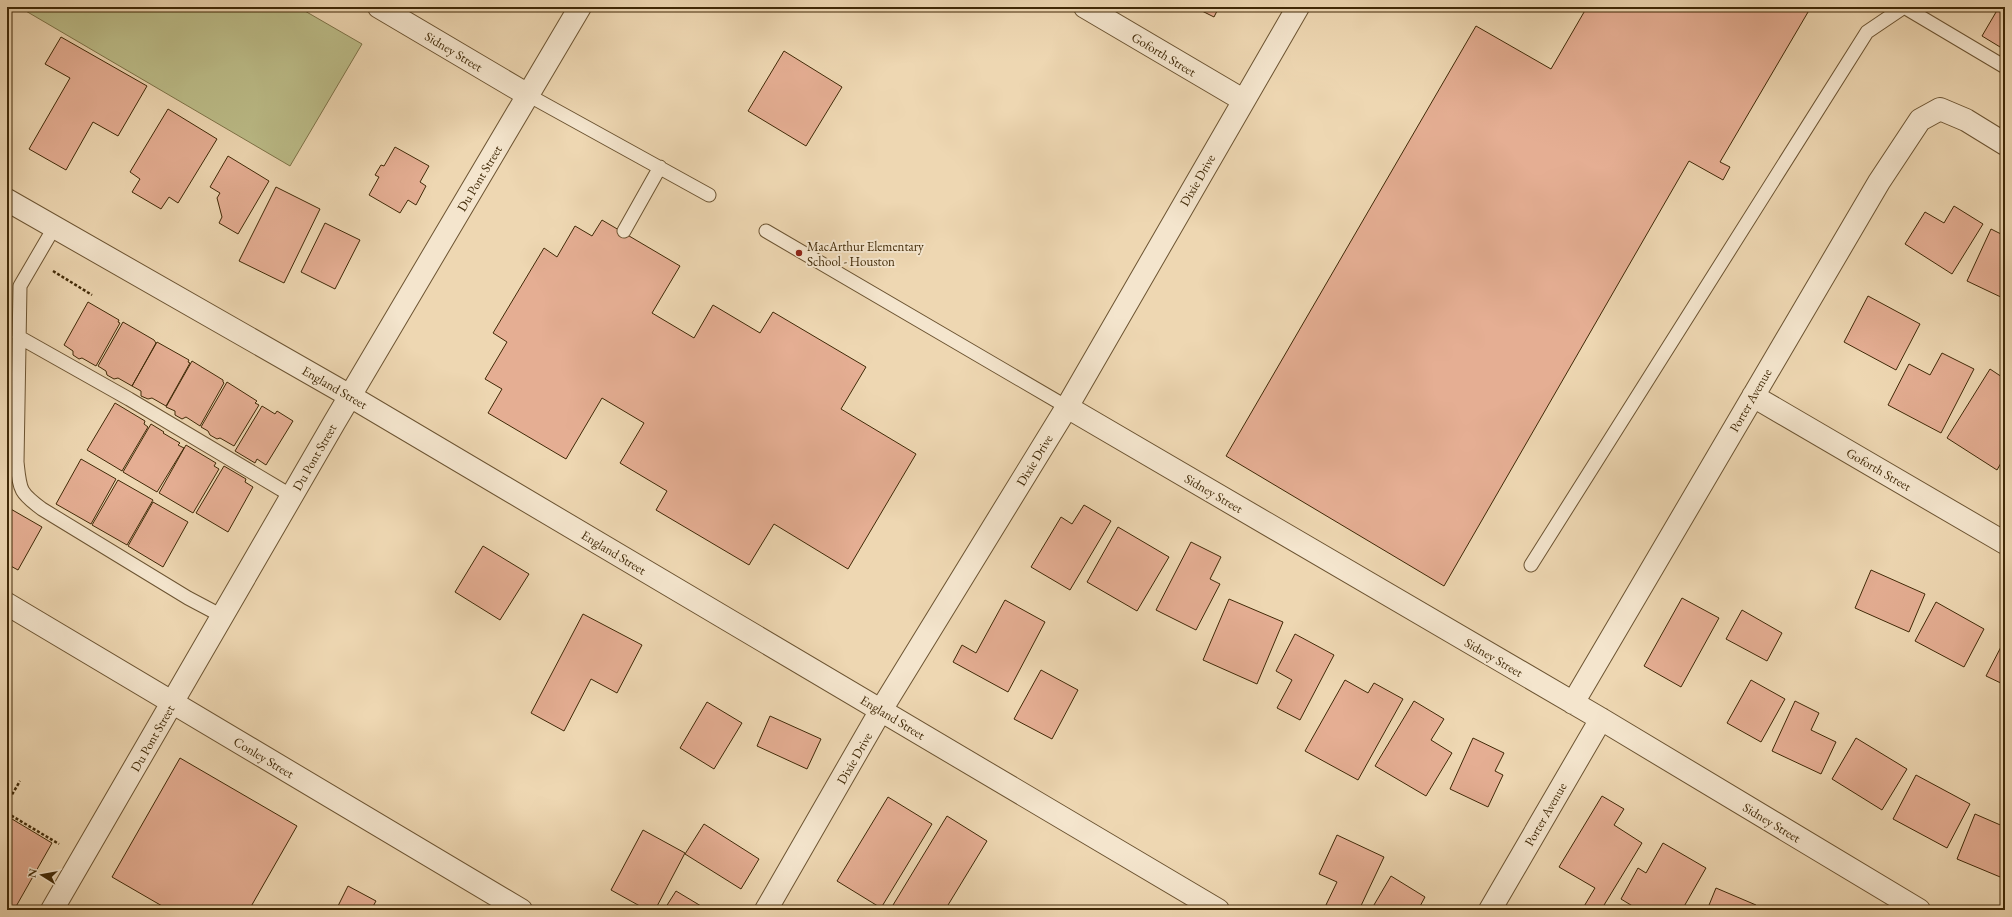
<svg xmlns="http://www.w3.org/2000/svg" width="2012" height="917" font-family="'EB Garamond',serif">
<rect width="100%" height="100%" fill="#eed7b2"/>
<filter id="stains"><feTurbulence type="fractalNoise" baseFrequency=".005" numOctaves="4"/><feColorMatrix values="0 0 0 0 .2 0 0 0 0 .09 0 0 0 0 .02 0 0 0 .5 -.17"/></filter>
<radialGradient id="worn" r=".72"><stop offset=".6" stop-color="#630" stop-opacity="0"/><stop offset="1" stop-color="#630" stop-opacity=".3"/></radialGradient>
<!-- green -->
<path fill="#bcbd89" stroke="#7e7348" d="M19,7h279l64,37 -72,122z"/>
<!-- building -->
<path fill="#e5ae93" stroke="#402907" d="M1194,7h25l-5,10z
M1587,7h224l-91,155 10,5 -7,13 -34,-19 -245,425 -218,-130 250,-430 75,43z
M1999,7h6v43l-23,-14z
M61,37l86,49 -29,50 -25,-14 -27,48 -37,-21 41,-71 -25,-14z
M784,51l58,36 -36,59 -58,-35z
M168,109l49,30 -39,64 -9,-6 -8,12 -29,-17 8,-13 -10,-7z
M395,147l34,19 -9,16 6,4 -10,19 -8,-5 -8,13 -31,-18 10,-18 -4,-2 6,-10 3,1z
M228,156l41,25 -31,53 -19,-11 3,-6 -5,-19 3,-5 -10,-6z
M276,187l44,22 -36,74 -45,-22z
M1954,206l29,18 -31,50 -47,-30 20,-32 19,11z
M602,220l78,46 -28,47 42,25 19,-33 47,28 13,-21 93,55 -25,42 75,45 -68,115 -74,-45 -25,41 -93,-55 11,-19 -47,-28 24,-40 -42,-25 -36,61 -78,-46 14,-24 -17,-10 22,-37 -14,-9 51,-85 13,9 18,-31 17,10z
M325,223l35,17 -25,49 -34,-17z
M1991,229l14,7v63l-38,-18z
M1868,296l52,28 -24,46 -52,-28z
M7,299h1v30h-1z
M88,302l31,18 -1,2 2,1 -24,43 -14,-8 -3,1 -6,-4v-4l-9,-6z
M123,322l31,18 2,3 -24,43 -14,-8 -4,1 -7,-4 -1,-4 -8,-5z
M157,342l32,18 -1,2 2,1 -24,43 -14,-8 -4,1 -7,-3v-5l-9,-5z
M1942,353l32,16 -33,64 -53,-28 21,-41 21,11z
M192,361l31,19v2l1,1 -24,43 -14,-9 -4,2 -7,-4v-4l-9,-4z
M1990,369l15,10v77l-8,14 -50,-32z
M227,382l30,19 -2,2 4,2 -25,41 -14,-8 -3,1 -7,-4 -2,-4 -7,-4z
M115,403l30,18 -1,3 4,3 -26,44 -35,-21z
M262,406l13,8 2,-3 16,10 -27,44 -9,-6 -2,4 -20,-12z
M151,424l13,8 -1,1 17,10 -2,2 6,3 -27,44 -34,-20z
M186,445l30,18 -2,3 5,3 -26,44 -34,-20z
M81,459l35,20 -25,45 -35,-20z
M224,466l22,13 -1,3 8,5 -25,45 -32,-19z
M118,480l35,20 -26,45 -35,-20z
M153,502l35,20 -25,45 -35,-21z
M1084,505l27,16 -41,69 -39,-23 30,-50 11,7z
M9,508l33,19 -24,43 -11,-6v-53z
M1118,527l51,30 -32,54 -50,-29z
M1191,542l30,15 -11,22 10,5 -24,46 -40,-20z
M483,546l46,28 -29,46 -45,-28z
M1871,570l54,24 -16,38 -54,-24z
M1682,598l37,20 -38,69 -37,-21z
M1229,599l54,23 -26,62 -54,-24z
M1005,600l40,22 -37,70 -55,-30 9,-17 14,8z
M1936,602l48,27 -20,38 -49,-26z
M1742,610l40,23 -15,28 -41,-22z
M583,614l59,31 -25,48 -26,-14 -27,52 -33,-18z
M1295,634l39,21 -34,65 -23,-12 15,-28 -16,-9z
M2004,641l1,1v43l-19,-9z
M1041,670l37,20 -26,49 -38,-20z
M1345,680l23,13 6,-10 29,16 -45,81 -53,-29z
M1751,680l34,19 -24,43 -34,-19z
M1414,701l30,18 -13,21 21,13 -26,43 -51,-30z
M1795,701l24,12 -8,17 25,12 -15,32 -49,-23z
M707,702l35,21 -28,46 -34,-21z
M770,716l51,23 -14,30 -50,-23z
M1473,738l31,15 -9,18 8,4 -15,32 -38,-18z
M1856,738l51,31 -25,41 -50,-31z
M180,758l117,68 -48,84h-80l-57,-33z
M1916,775l54,29 -23,44 -54,-29z
M1602,796l22,13 -10,16 28,18 -41,67h-16l-2,-2 12,-20 -36,-21z
M888,797l44,27 -51,84 -44,-27z
M1975,814l30,13v52l-48,-20z
M7,816l45,27 -38,67h-7z
M947,816l40,25 -42,69h-55z
M704,824l55,35 -18,30 -56,-35z
M643,830l42,23 -30,57h-8l-36,-20z
M1337,835l47,22 -25,53h-28l-6,-3 12,-25 -18,-8z
M1663,843l43,25 -24,42h-43l-18,-11 17,-31 8,5z
M1391,876l34,21 -7,13h-47z
M348,886l28,15 -5,9h-35z
M1716,888l40,17 -2,5h-47z
M676,891l30,18v1h-42z"/>
<g fill="none" stroke-linecap="round" stroke-linejoin="round">
<!-- lane casing -->
<g stroke="#6c5432" stroke-width="15">
<path id="lane" d="M1904,7l101,60
M528,95l181,100
M55,226l-35,60 -3,176c3,28 2,30 25,47l146,89 34,18
M624,231l36,-64
M766,231l301,176
M19,337l110,62 163,97
M1531,565l336,-533 37,-25"/>
</g>
<!-- street casing -->
<g stroke="#6c5432" stroke-width="24">
<path id="street" d="M379,7l149,88
M1085,7l158,93
M7,200l343,196 868,514
M1753,396l252,147
M1067,407l534,312 318,191
M7,604l514,306
M1573,703l306,-521 41,-62 20,-11 26,11 39,24
M52,910l282,-487 246,-416
M766,910l115,-200 186,-303 231,-400
M1490,910l111,-191"/>
</g>
<!-- path -->
<path stroke="#402907" stroke-width="2.5" stroke-dasharray="3 2" stroke-linecap="butt" d="M53,271l39,24
M7,803l13,-22
M7,813l52,31"/>
<!-- lane -->
<use href="#lane" stroke="#f4e5cd" stroke-width="13"/>
<!-- street -->
<use href="#street" stroke="#f4e5cd" stroke-width="22"/>
</g>
<!-- markers -->
<circle fill="#8f2418" stroke="#f4e5cd" stroke-width="1.5" cx="799" cy="253" r="4"/>
<g text-anchor="middle" stroke-width="4" stroke-linejoin="round" paint-order="stroke">
<!-- street labels -->
<g font-size="13" fill="#402907" stroke="#f4e5cd">
<text transform="translate(454 51) rotate(31)" y="5">Sidney Street</text>
<text transform="translate(1164 54) rotate(31)" y="5">Goforth Street</text>
<text transform="translate(479 178) rotate(-59)" y="5">Du Pont Street</text>
<text transform="translate(1197 180) rotate(-60)" y="5">Dixie Drive</text>
<text transform="translate(335 387) rotate(30)" y="5">England Street</text>
<text transform="translate(1750 400) rotate(-60)" y="5">Porter Avenue</text>
<text transform="translate(314 457) rotate(-60)" y="5">Du Pont Street</text>
<text transform="translate(1034 460) rotate(-59)" y="5">Dixie Drive</text>
<text transform="translate(1879 469) rotate(30)" y="5">Goforth Street</text>
<text transform="translate(1214 493) rotate(30)" y="5">Sidney Street</text>
<text transform="translate(614 552) rotate(31)" y="5">England Street</text>
<text transform="translate(1494 657) rotate(30)" y="5">Sidney Street</text>
<text transform="translate(893 717) rotate(31)" y="5">England Street</text>
<text transform="translate(152 738) rotate(-60)" y="5">Du Pont Street</text>
<text transform="translate(264 757) rotate(31)" y="5">Conley Street</text>
<text transform="translate(854 758) rotate(-60)" y="5">Dixie Drive</text>
<text transform="translate(1545 814) rotate(-60)" y="5">Porter Avenue</text>
<text transform="translate(1772 822) rotate(31)" y="5">Sidney Street</text>
</g>
<!-- poi labels -->
<g font-size="13" fill="#402907" stroke="#f4e5cd" text-anchor="start">
<text x="807" y="251">MacArthur Elementary<tspan x="807" dy="15">School - Houston</tspan></text>
</g>
</g>
<!-- margin -->
<rect width="2012" height="917" fill="none" stroke="#eed7b2" stroke-width="24"/>
<rect x="8" y="8" width="1996" height="901" fill="none" stroke="#402907" stroke-width="2"/>
<rect x="12" y="12" width="1988" height="893" fill="none" stroke="#402907"/>
<!-- north arrow -->
<g transform="translate(42 875) rotate(281)" stroke="#f4e5cd" stroke-width="3" paint-order="stroke">
<path d="M0-3L7 15L0 10L-7 15Z" fill="#402907"/>
<text y="-6" font-size="11" font-weight="bold" text-anchor="middle" fill="#402907">N</text>
</g>
<rect width="100%" height="100%" filter="url(#stains)"/>
<rect width="100%" height="100%" fill="url(#worn)"/>
</svg>
